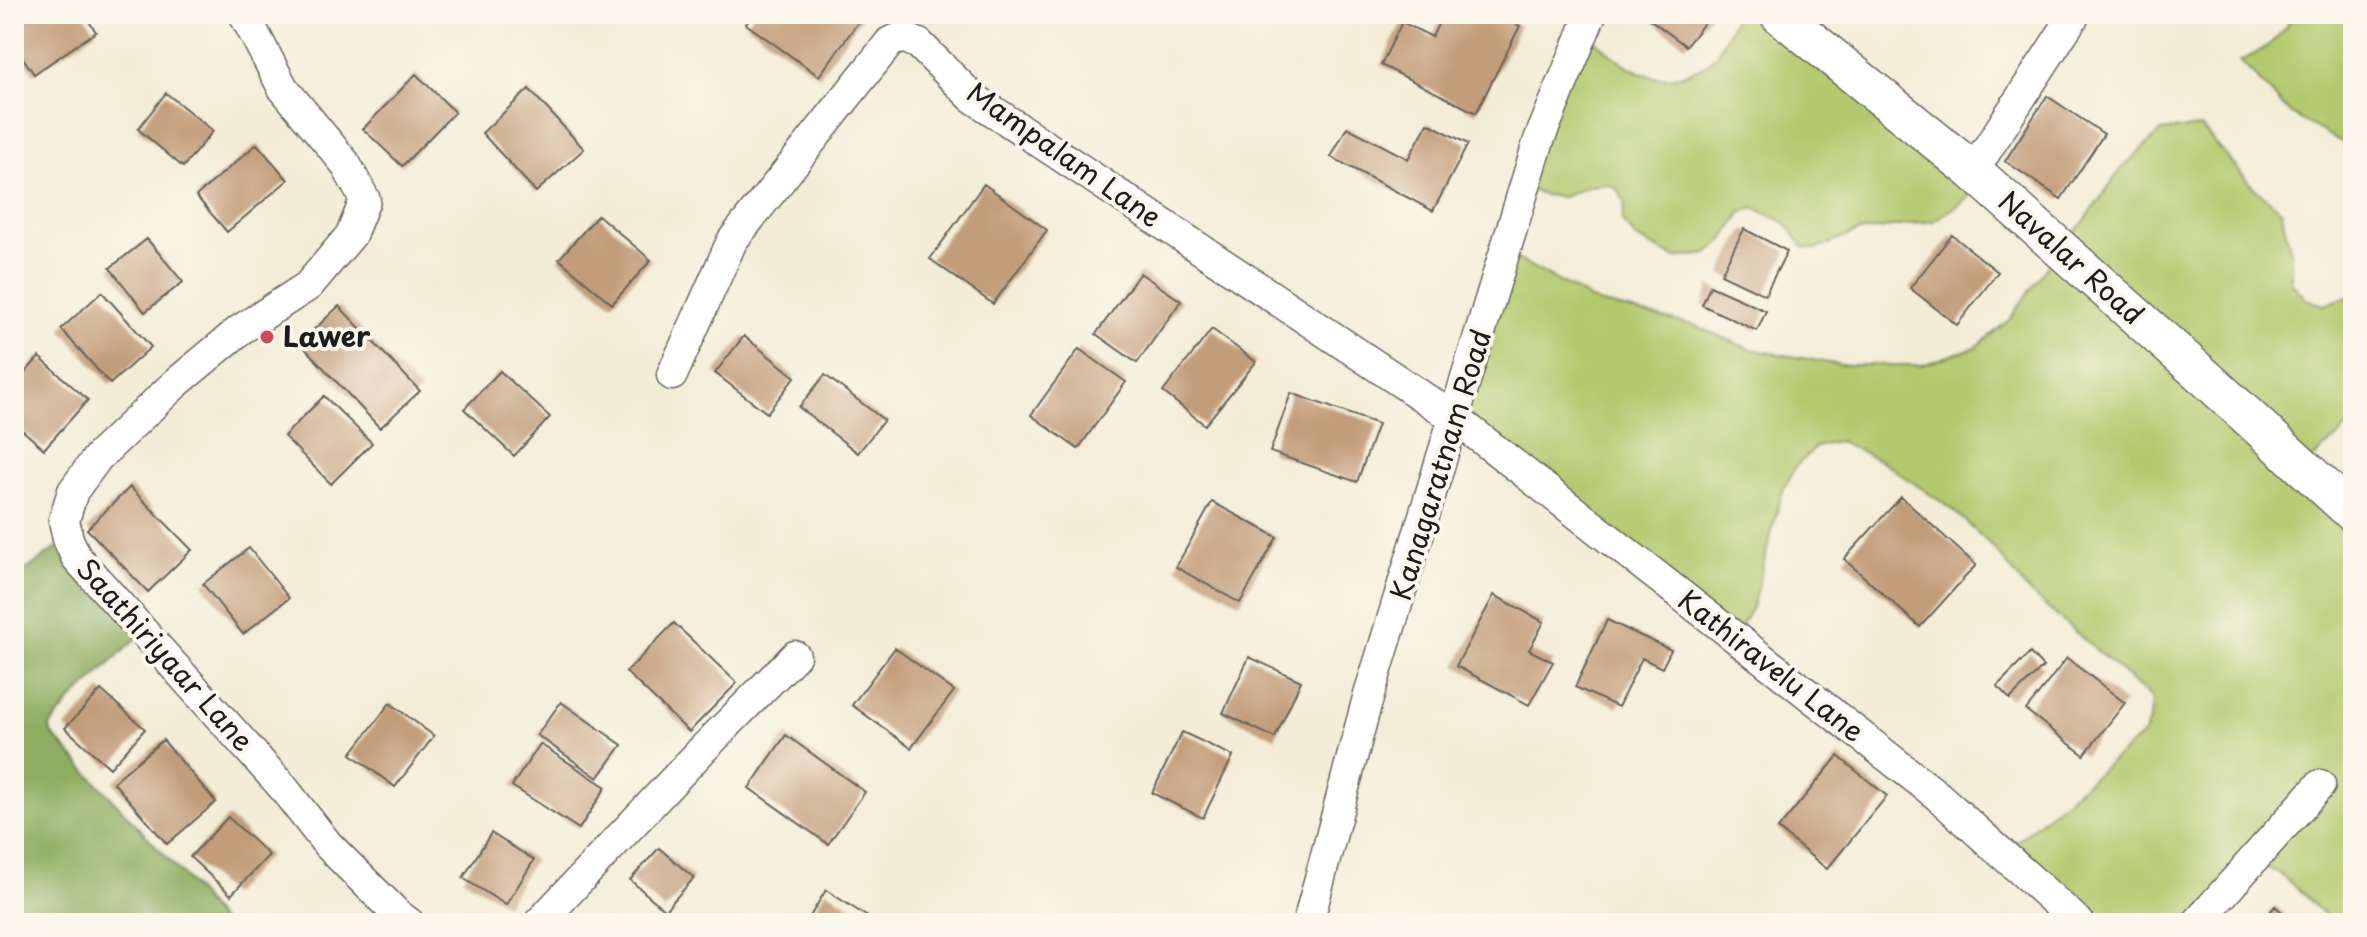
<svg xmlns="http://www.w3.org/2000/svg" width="2367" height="937" font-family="'Playpen Sans',sans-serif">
<rect width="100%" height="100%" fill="#fbf7ec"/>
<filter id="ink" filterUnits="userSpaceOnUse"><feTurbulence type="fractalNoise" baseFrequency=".0125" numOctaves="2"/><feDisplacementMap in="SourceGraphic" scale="16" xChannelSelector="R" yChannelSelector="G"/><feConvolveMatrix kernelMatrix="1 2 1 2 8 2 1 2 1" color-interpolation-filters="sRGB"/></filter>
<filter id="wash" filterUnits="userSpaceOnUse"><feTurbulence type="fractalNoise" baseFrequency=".006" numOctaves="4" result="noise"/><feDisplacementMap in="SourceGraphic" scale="32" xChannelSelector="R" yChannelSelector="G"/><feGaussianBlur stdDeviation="1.8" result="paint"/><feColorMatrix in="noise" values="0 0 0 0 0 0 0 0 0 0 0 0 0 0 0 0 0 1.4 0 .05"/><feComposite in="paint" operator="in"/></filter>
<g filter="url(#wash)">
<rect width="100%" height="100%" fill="#f3edd7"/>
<!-- green -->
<path fill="#b3c96d" stroke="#687244" stroke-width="2" d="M1736,14h43l206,168 -25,22 -27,17 -75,11 -41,17 -14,-2 -17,-24 -33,-16 -12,6 -17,27 -16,14 -33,4 -39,-20 -14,-17 3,-19 -7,-12 -9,-6 -20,2 -26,11 -19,-2 -19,-9 60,-156c28,28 65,63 107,41 5,-2 13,-5 17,-8 11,-10 21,-35 27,-49z
M2294,14h59v148l-8,-18 -54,-30 -51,-53c25,-10 40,-23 54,-47z
M2201,127l52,60 28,23 10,45v27l15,17 18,6 22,-8 7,2v124l-49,43 49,47v410h-21l-29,-29 -24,-21 -27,-11 -55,61h-118l-80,-71 18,-11 127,-107 6,-16 2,-20 -123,-106 -35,-44 -41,-38 -70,-48 -43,-21 -24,6 -21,20 -13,26 -30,114 -17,31 -279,-219 50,-166 92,50 95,22 57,24 91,16h81l54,-18 33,-27 51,-72 23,-25 38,-54 40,-38z"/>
<!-- forest -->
<path fill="#8ead60" stroke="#55643e" stroke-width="2" d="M68,539l76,92 -75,72 -19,23 1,7 132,142 39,48h-208v-344z"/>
<g id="blocks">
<!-- building -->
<path fill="#c39d7a" d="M31,14h53l12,18 -62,42 -20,-29v-19z
M754,14h104l4,3 -43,59 -73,-52z
M1443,14h54l23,12 -44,87 -95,-48 21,-43 30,15z
M1649,14h62l-25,32 -39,-29z
M416,74l39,38 -53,54 -39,-37z
M529,89l55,60 -48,43 -54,-59z
M166,93l47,38 -30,36 -45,-38z
M2047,96l57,38 -43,65 -56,-38z
M1428,123l40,21 -35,67 -102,-54 16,-30 61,32z
M257,144l31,36 -61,52 -31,-36z
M984,184l63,46 -54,74 -63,-45z
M598,215l53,45 -39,44 -53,-45z
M1744,229l43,22 -22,44 -44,-21z
M1952,235l46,37 -41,53 -47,-37z
M147,239l36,43 -38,30 -35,-44z
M1140,273l41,28 -44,62 -41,-29z
M1710,286l56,25 -9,20 -55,-26z
M102,292l49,55 -41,37 -49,-55z
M339,306l81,85 -40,37 -80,-85z
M1212,329l44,33 -51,63 -42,-33z
M744,336l51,41 -28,36 -52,-40z
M1079,349l47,33 -48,67 -47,-34z
M39,357l49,43 -44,49 -30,-26v-38z
M500,371l50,46 -36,39 -50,-47z
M825,375l59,45 -26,33 -59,-46z
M1291,393l87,31 -21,58 -87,-30z
M324,396l48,47 -41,41 -47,-48z
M130,487l62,63 -44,42 -61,-63z
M1901,497l75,68 -56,62 -76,-68z
M1212,502l65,35 -37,66 -64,-36z
M249,548l40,50 -46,36 -40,-50z
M1494,595l50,27 -15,28 24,12 -24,43 -73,-39z
M1607,620l64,30 -9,18 -20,-10 -24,49 -43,-20z
M674,623l63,60 -48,49 -63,-60z
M895,648l59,43 -43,57 -59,-43z
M2030,653l13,14 -33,32 -13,-13z
M1249,657l52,24 -26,57 -52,-25z
M2067,658l58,45 -41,52 -58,-45z
M101,690l44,39 -35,39 -45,-40z
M561,702l61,43 -24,33 -61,-43z
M390,703l44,33 -39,51 -44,-33z
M1182,732l51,24 -30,62 -51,-25z
M786,735l79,57 -37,52 -79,-56z
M163,740l53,62 -49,42 -54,-62z
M540,744l66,43 -27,42 -67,-43z
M1838,756l49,40 -60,73 -49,-40z
M228,817l41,38 -38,40 -41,-38z
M491,833l43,27 -28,45 -43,-27z
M659,848l35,30 -29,32 -35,-30z
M826,890l51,33h-71z
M2275,906l20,17h-34z
M565,911l17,12h-25z"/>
</g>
</g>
<g filter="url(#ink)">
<use href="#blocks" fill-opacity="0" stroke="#67655d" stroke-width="2"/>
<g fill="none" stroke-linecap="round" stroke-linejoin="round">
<!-- minor casing -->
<g stroke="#67655d" stroke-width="33">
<path id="minor" d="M244,14l39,74 62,75 20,37 -14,35 -43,51 -68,44 -65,54 -77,73 -25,34 -9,29 4,19 8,18 205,228 47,60 69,69 12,9
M1973,171l102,-157
M672,375l60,-134 158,-199 13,-5 16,7 53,53 484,322 482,377 141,127
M539,923l164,-174 92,-93
M1308,923l58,-218 173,-565 52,-126
M2197,923l123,-138"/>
</g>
<!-- tertiary casing -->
<g stroke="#67655d" stroke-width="41">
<path id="tertiary" d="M1779,14l194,157 235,209 145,133"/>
</g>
<!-- minor -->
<use href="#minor" stroke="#fff" stroke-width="30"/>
<!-- tertiary -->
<use href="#tertiary" stroke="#fff" stroke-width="38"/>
</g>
</g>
<!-- markers -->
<circle fill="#d1495b" stroke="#fbf7ec" stroke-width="3" cx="267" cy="337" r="8"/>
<g text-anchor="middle" stroke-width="8" stroke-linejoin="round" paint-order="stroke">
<!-- street labels -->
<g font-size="28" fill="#1c1c1c" stroke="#fbf7ec">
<text transform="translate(1064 155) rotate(35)" y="10">Mampalam Lane</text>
<text transform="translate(2071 258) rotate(42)" y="10">Navalar Road</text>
<text transform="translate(1441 465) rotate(-73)" y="10">Kanagaratnam Road</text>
<text transform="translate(165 655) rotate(48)" y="10">Saathiriyaar Lane</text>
<text transform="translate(1771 666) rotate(38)" y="10">Kathiravelu Lane</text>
</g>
<!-- poi labels -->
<g font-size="28" font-weight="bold" fill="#1c1c1c" stroke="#fbf7ec" text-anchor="start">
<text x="283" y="347">Lawer</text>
</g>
</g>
<!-- margin -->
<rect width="2367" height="937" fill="none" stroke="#fbf7ec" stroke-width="48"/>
</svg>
